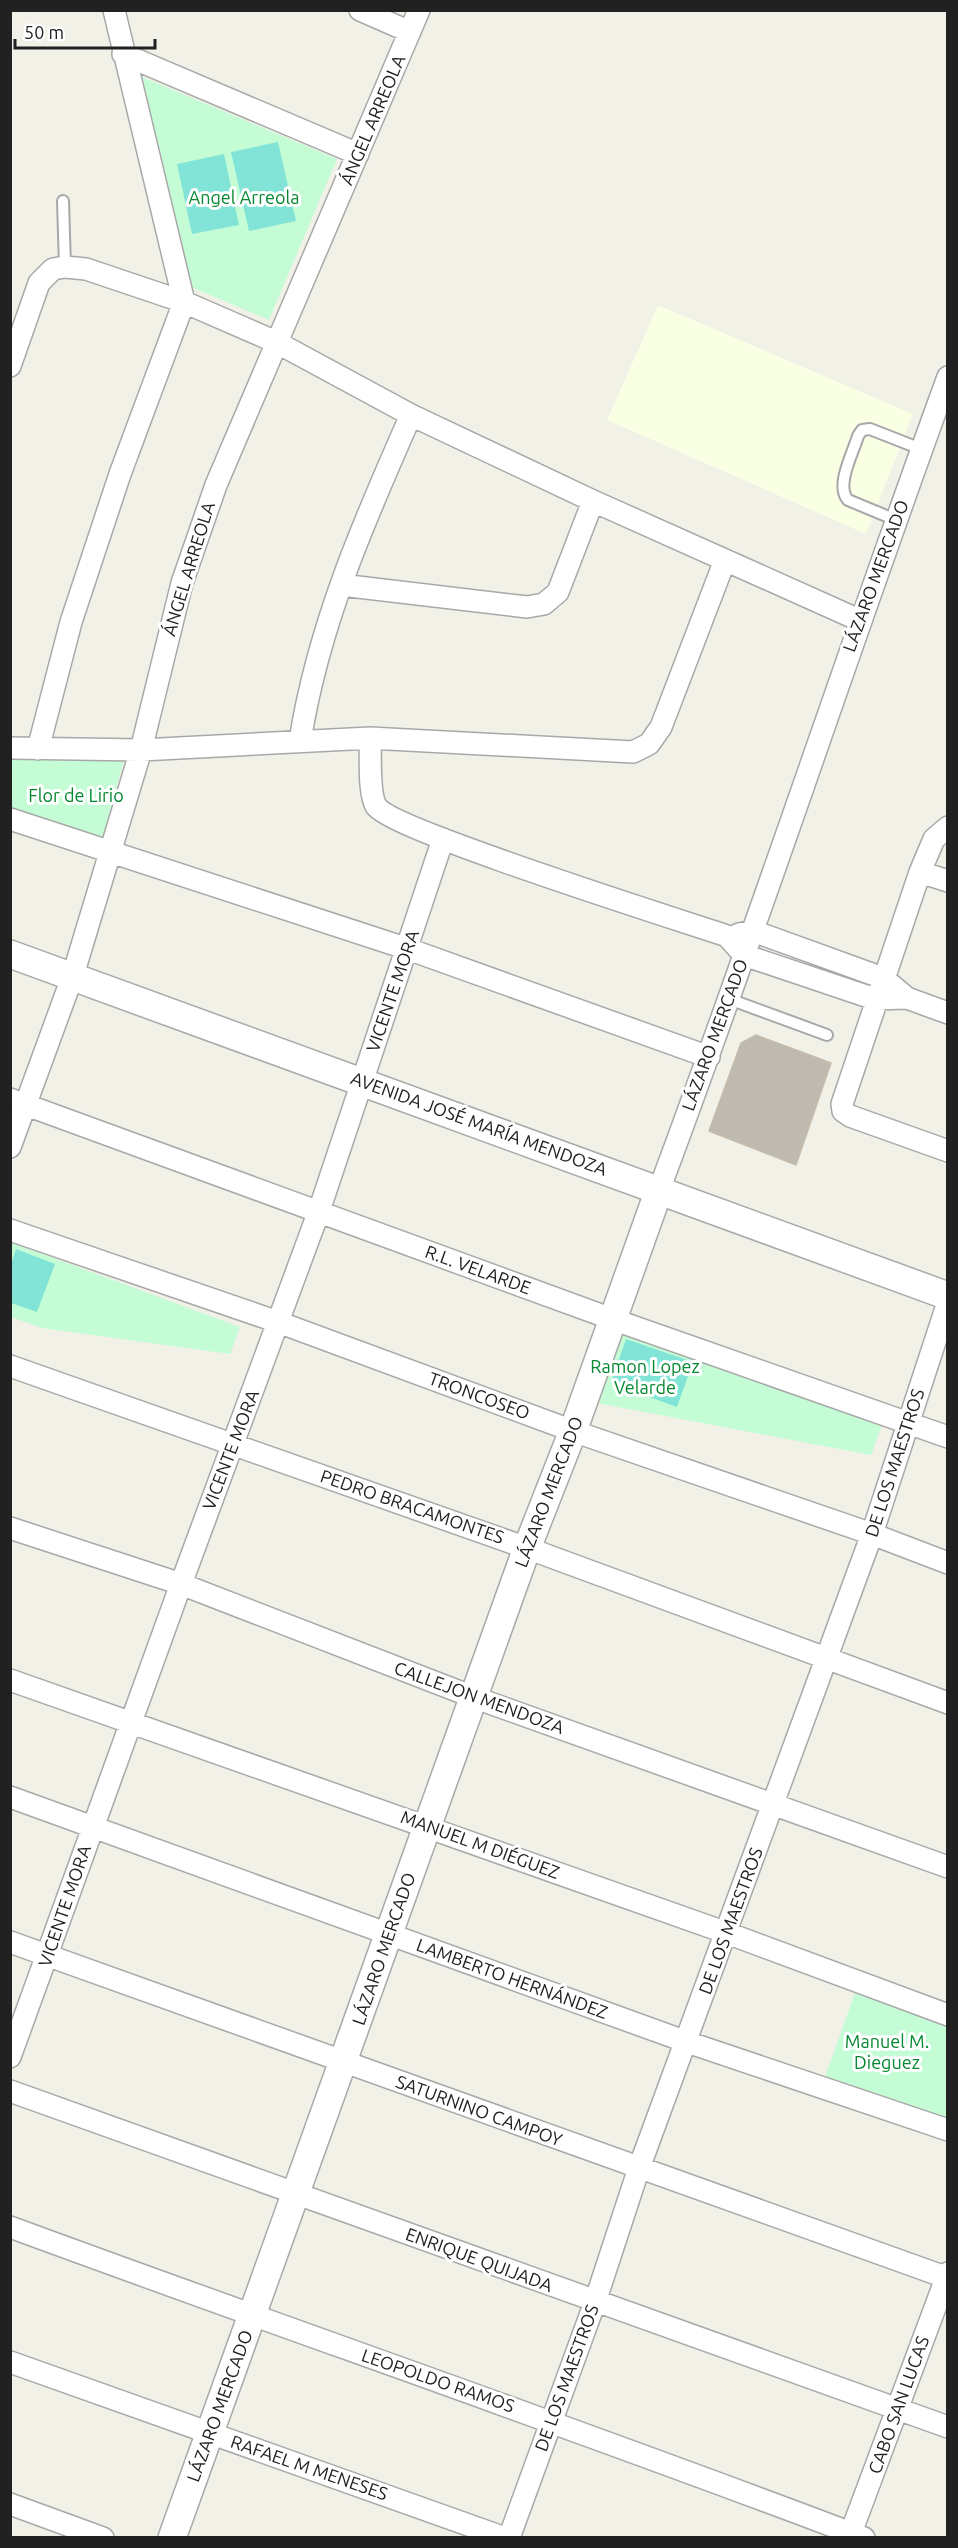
<svg xmlns="http://www.w3.org/2000/svg" width="958" height="2548" font-family="Ubuntu,sans-serif">
<rect width="100%" height="100%" fill="#f2f1e8"/>
<!-- education -->
<path fill="#f8ffe3" d="M658,305l255,109 -47,120 -259,-114z"/>
<!-- park -->
<path fill="#c4fcd6" d="M142,77l195,82 -68,161 -78,-33z
M11,760h113l-23,82 -90,-29z
M10,1242l230,85 -10,27 -188,-26 -31,-11z
M623,1333l259,92 -11,30 -274,-52z
M855,1993l92,34v95l-122,-45z"/>
<!-- pitch -->
<path fill="#82e4d6" d="M278,142l18,79 -47,10 -18,-79z
M224,154l15,71 -47,9 -15,-70z
M16,1249l39,15 -18,48 -26,-9v-39z
M626,1339l67,23 -16,45 -66,-24z"/>
<!-- building -->
<path fill="#bfbab0" stroke="#c5bca9" stroke-width="1.5" d="M756,1035l75,28 -35,102 -87,-34 32,-88z"/>
<g fill="none" stroke-linecap="round" stroke-linejoin="round">
<!-- service casing -->
<g stroke="#a8a8a8" stroke-width="14">
<path id="service" d="M63,201l2,66
M896,520l-48,-20c-13,-14 5,-47 10,-64l4,-6 8,-1 51,20
M729,999l98,36"/>
</g>
<!-- minor casing -->
<g stroke="#a8a8a8" stroke-width="24">
<path id="minor" d="M360,10l50,22
M123,54l235,100
M10,366l29,-83 14,-14 12,-2 21,2 98,33 92,40 135,73 182,86 266,119
M341,585l186,22 17,-3 14,-12 35,-91
M370,738c1,16 -2,54 6,68 16,24 304,114 351,130l17,19 131,44 32,-1
M300,741c18,-115 64,-220 111,-326
M10,748l131,2 229,-12 263,14 16,-8 12,-17 64,-167
M38,749l33,-127 49,-148 64,-172 -70,-292
M10,819l398,130 301,108
M948,827l-14,12 -14,33 -78,232 1,7 7,5 98,35
M920,872l28,9
M739,934l14,-3 130,47 24,20 41,15
M10,1099l602,220 336,118
M10,1147l63,-172 68,-225 41,-167 34,-98 203,-475
M659,1190c101,-269 190,-543 289,-813
M10,1230l268,92 295,109 299,103 76,29
M10,1366l517,182 421,155
M10,1528l171,56 292,113 475,170
M10,1680l717,253 221,82
M10,1797l677,245 261,88
M10,1942l938,336
M10,2057l171,-473 138,-373 124,-372
M10,2091l938,336
M10,2227c285,105 571,203 854,311
M10,2362l495,176
M10,2504l93,34
M509,2538l86,-236 44,-134 233,-634 76,-232
M849,2538l99,-265"/>
</g>
<!-- tertiary casing -->
<g stroke="#a8a8a8" stroke-width="30">
<path id="tertiary" d="M10,954l938,342
M172,2538l355,-990 46,-117 86,-241"/>
</g>
<!-- service -->
<use href="#service" stroke="#fff" stroke-width="10"/>
<!-- minor -->
<use href="#minor" stroke="#fff" stroke-width="21"/>
<!-- tertiary -->
<use href="#tertiary" stroke="#fff" stroke-width="27"/>
</g>
<g text-anchor="middle" stroke-width="6" stroke-linejoin="round" paint-order="stroke">
<!-- street labels -->
<g font-size="18" fill="#212121" stroke="#fff">
<text transform="translate(373 120) rotate(-67)" y="6">ÁNGEL ARREOLA</text>
<text transform="translate(189 569) rotate(-73)" y="6">ÁNGEL ARREOLA</text>
<text transform="translate(876 576) rotate(-70)" y="6">LÁZARO MERCADO</text>
<text transform="translate(393 991) rotate(-71)" y="6">VICENTE MORA</text>
<text transform="translate(715 1035) rotate(-70)" y="6">LÁZARO MERCADO</text>
<text transform="translate(479 1124) rotate(20)" y="6">AVENIDA JOSÉ MARÍA MENDOZA</text>
<text transform="translate(478 1270) rotate(20)" y="6">R.L. VELARDE</text>
<text transform="translate(479 1396) rotate(20)" y="6">TRONCOSEO</text>
<text transform="translate(231 1450) rotate(-69)" y="6">VICENTE MORA</text>
<text transform="translate(895 1463) rotate(-72)" y="6">DE LOS MAESTROS</text>
<text transform="translate(549 1492) rotate(-69)" y="6">LÁZARO MERCADO</text>
<text transform="translate(412 1507) rotate(19)" y="6">PEDRO BRACAMONTES</text>
<text transform="translate(479 1698) rotate(20)" y="6">CALLEJON MENDOZA</text>
<text transform="translate(480 1845) rotate(20)" y="6">MANUEL M DIÉGUEZ</text>
<text transform="translate(65 1906) rotate(-71)" y="6">VICENTE MORA</text>
<text transform="translate(731 1921) rotate(-70)" y="6">DE LOS MAESTROS</text>
<text transform="translate(384 1949) rotate(-71)" y="6">LÁZARO MERCADO</text>
<text transform="translate(512 1979) rotate(20)" y="6">LAMBERTO HERNÁNDEZ</text>
<text transform="translate(479 2111) rotate(20)" y="6">SATURNINO CAMPOY</text>
<text transform="translate(479 2260) rotate(20)" y="6">ENRIQUE QUIJADA</text>
<text transform="translate(567 2378) rotate(-70)" y="6">DE LOS MAESTROS</text>
<text transform="translate(438 2381) rotate(19)" y="6">LEOPOLDO RAMOS</text>
<text transform="translate(899 2405) rotate(-70)" y="6">CABO SAN LUCAS</text>
<text transform="translate(220 2406) rotate(-70)" y="6">LÁZARO MERCADO</text>
<text transform="translate(309 2468) rotate(19)" y="6">RAFAEL M MENESES</text>
</g>
<!-- park labels -->
<g font-size="18" fill="#068831" stroke="#fff">
<text x="244" y="204">Angel Arreola</text>
<text x="76" y="802">Flor de Lirio</text>
<text x="645" y="1373">Ramon Lopez<tspan x="645" dy="21">Velarde</tspan></text>
<text x="887" y="2048">Manuel M.<tspan x="887" dy="21">Dieguez</tspan></text>
</g>
</g>
<!-- border -->
<rect width="958" height="2548" fill="none" stroke="#212121" stroke-width="24"/>
<!-- scale -->
<path d="M15 39v9h140v-9" fill="none" stroke="#212121" stroke-width="3"/>
<text x="24" y="39" font-size="18" fill="#212121" stroke="#ffffff" stroke-width="4.5" paint-order="stroke">50 m</text>
</svg>
